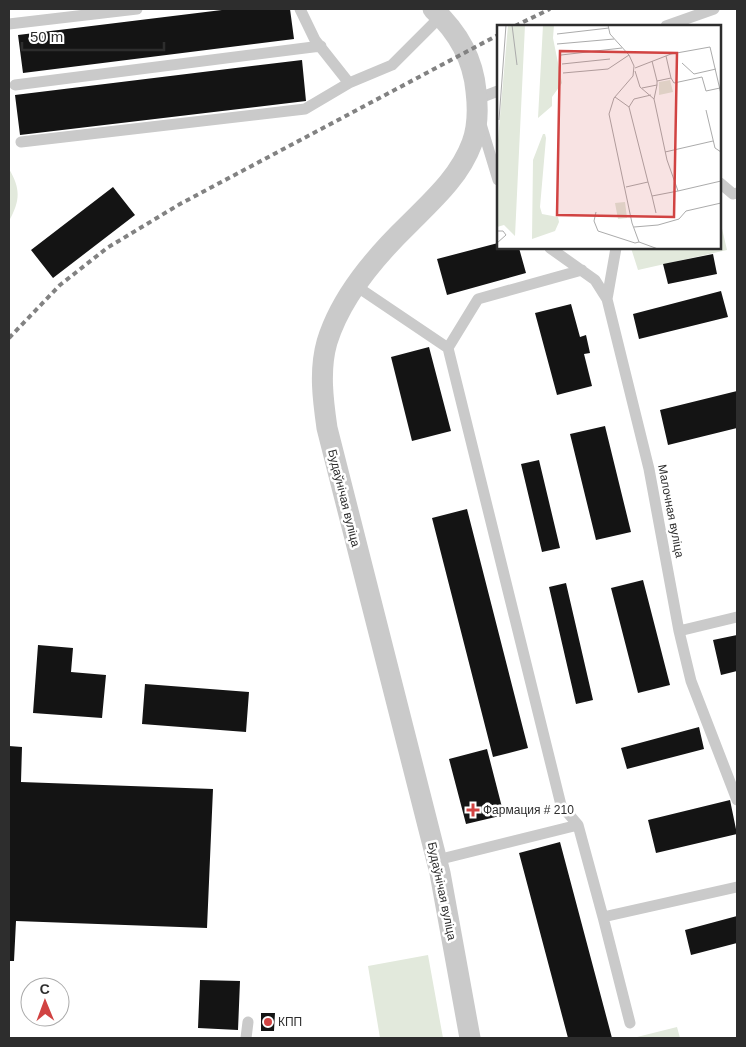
<svg xmlns="http://www.w3.org/2000/svg" width="746" height="1047" font-family="Arial,sans-serif">
<rect width="100%" height="100%" fill="#fff"/>
<!-- green -->
<path fill="#e2e9dc" d="M9,169c12,20 11,32 0,52z
M720,220l7,30 -89,20 -7,-22h89z
M428,955l15,83h-63l-12,-72z
M677,1027l3,11h-47z"/>
<!-- building -->
<path fill="#141414" d="M230,9h60l4,30 -271,34 -5,-38z
M302,60l4,41 -286,34 -5,-40z
M113,187l22,28 -82,63 -22,-28z
M498,243v5h21l7,25 -79,22 -10,-36z
M713,254l4,20 -49,10 -5,-20z
M721,291l7,26 -89,22 -6,-25z
M571,304l9,33 6,-2 4,18 -6,1 8,32 -35,9 -22,-82z
M429,347l22,84 -39,10 -21,-84z
M737,391v37l-69,17 -8,-35z
M605,426l26,106 -35,8 -26,-106z
M539,460l21,88 -18,4 -21,-88z
M467,509l61,239 -35,9 -61,-239z
M643,580l27,105 -32,8 -27,-105z
M566,583l27,117 -17,4 -27,-117z
M737,635v36l-16,4 -8,-35z
M38,645l35,3 -2,24 35,3 -4,43 -69,-5z
M145,684l104,8 -3,40 -104,-8z
M699,727l5,22 -77,20 -6,-21z
M9,746l13,1 -1,35 192,7 -6,139 -191,-7 -2,40h-5z
M487,749l17,66 -38,9 -17,-65z
M730,800l7,34 -81,19 -8,-33z
M560,842l52,196h-44l-49,-185z
M737,916v27l-46,12 -6,-25z
M200,980l40,1 -2,49 -40,-2z
M261,1013h14l-1,18h-13z"/>
<g fill="none" stroke-linecap="round" stroke-linejoin="round">
<!-- service -->
<path stroke="#cacaca" stroke-width="11" d="M300,9l15,31 34,43
M9,24l128,-15
M666,26l48,-17
M15,85l306,-39
M477,99l21,-8
M481,124l17,56
M21,142l284,-33 44,-26 43,-18 49,-49
M720,183l13,11 4,-1
M550,248l45,32 12,19 42,170 30,162 12,50 46,119
M356,286l92,62 113,457 17,20
M607,299l9,-51
M448,348l30,-49 104,-29
M679,631l58,-14
M437,860l141,-35 25,92
M630,1023l-27,-106 134,-30
M246,1038l2,-16"/>
<!-- minor -->
<path stroke="#cacaca" stroke-width="21" d="M433,9c24,22 40,49 43,82 2,17 2,36 -4,52 -12,33 -39,57 -63,81 -33,32 -68,72 -82,118 -8,28 -4,58 0,86l113,445 30,165"/>
<!-- rail -->
<path stroke="#828282" stroke-width="4" stroke-dasharray="5 4" stroke-linecap="butt" d="M515,26l35,-17
M9,338l51,-53 47,-37 73,-44 318,-169"/>
</g>
<!-- markers -->
<g fill="#d14342" stroke="#fff" stroke-width="2">
<path d="M470.5 802.5h5v5h5v5h-5v5h-5v-5h-5v-5h5z"/>
<circle cx="268" cy="1022" r="5"/>
</g>
<g text-anchor="middle" stroke-width="5" stroke-linejoin="round" paint-order="stroke">
<!-- street labels -->
<g font-size="12" fill="#2d2d2d" stroke="#fff">
<text transform="translate(344 498) rotate(76)" y="4">Будаўнічая вуліца</text>
<text transform="translate(671 511) rotate(79)" y="4">Малочная вуліца</text>
<text transform="translate(442 891) rotate(78)" y="4">Будаўнічая вуліца</text>
</g>
<!-- poi labels -->
<g font-size="12" fill="#2d2d2d" stroke="#fff" text-anchor="start">
<text x="483" y="814">Фармация # 210</text>
<text x="278" y="1026">КПП</text>
</g>
</g>
<!-- overview -->
<g transform="translate(497 25)">
<rect width="224" height="224" fill="#fff"/>
<path d="M11,0h17l-10,211 -11,-11 -7,2v-76zM46,0h11l-1,13 9,45 -10,14v9l-14,12zM173,55l3,12 -14,3v-13zM46,109h2l1,4 -6,69 2,7 16,3 1,5 -4,9 -23,8 1,-79zM128,177l2,16 -9,1 -3,-16z" fill="#e2e9dc"/>
<path fill="none" stroke="#ababab" stroke-width="1" d="M15,0l5,40M111,0l2,9 19,21 5,11 -1,10 -19,22 -5,16 23,109 7,19 19,7M60,9l52,-6M60,19l57,-5M64,30l61,-7M155,36l5,20M185,38l12,11 22,-5M65,39l48,-5M138,43l36,-14 39,-7 11,47M138,46l5,16 14,12 13,61 11,31 43,-10M66,48l45,-4 21,-14M174,53l3,5 28,-6 4,14 14,-3M160,60v-4l14,-3 -5,-22M145,63l15,-3 -3,14M118,72l14,10 19,75M132,82l5,-8 17,-4M209,85l9,38 6,4M2,95l7,-95M168,127l48,-11M129,162l22,-5 4,14M99,187l-2,9 4,10 37,12 4,-1M159,188l-4,-17 26,-5M137,202l24,-2 21,-6 7,-8 35,-8M0,206h6l3,4 -9,8"/>
<path fill="#d14342" fill-opacity="0.15" stroke="#d14342" stroke-width="2.5" d="M63,26l117,2 -3,164 -117,-2z"/>
<rect width="224" height="224" fill="none" stroke="#2d2d2d" stroke-width="2.5"/>
</g>
<!-- border -->
<rect width="746" height="1047" fill="none" stroke="#2d2d2d" stroke-width="20"/>
<!-- north arrow -->
<g transform="translate(45 1002) rotate(359)"><circle r="24" fill="#ffffff" stroke="#ababab"/>
<path d="M0-4L9 19L0 12L-9 19Z" fill="#d14342"/>
<text y="-8" font-size="14" font-weight="bold" text-anchor="middle" fill="#2d2d2d">С</text>
</g>
<!-- scale -->
<path d="M22 42v8h142v-8" fill="none" stroke="#2d2d2d" stroke-width="2.5"/>
<text x="30" y="42" font-size="15" fill="#2d2d2d" stroke="#ffffff" stroke-width="4" paint-order="stroke">50 m</text>
</svg>
